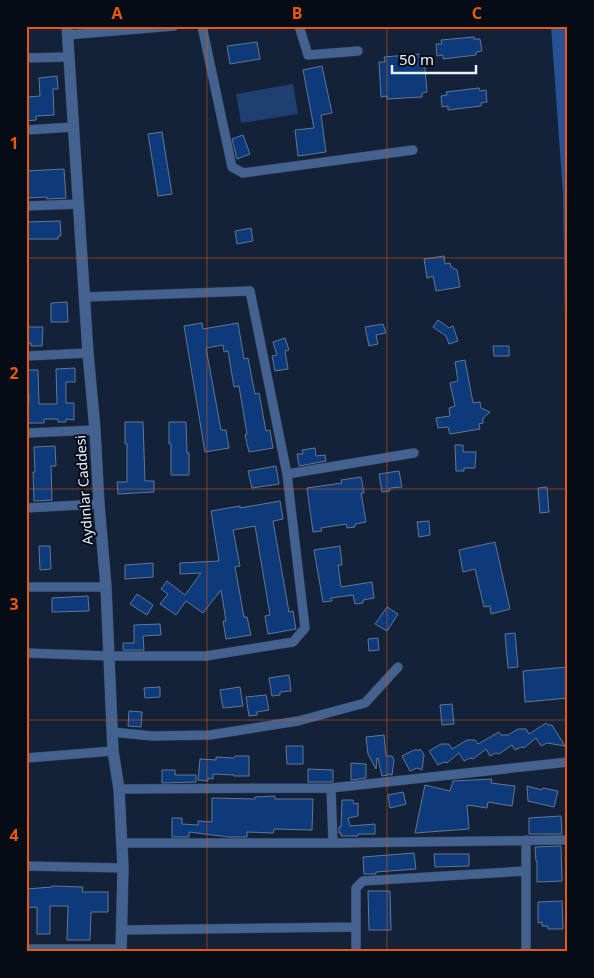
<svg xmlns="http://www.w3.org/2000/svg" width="594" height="978" font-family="'Noto Sans',sans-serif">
<rect width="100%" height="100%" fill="#132239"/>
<!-- green -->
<path fill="#1e3f6f" d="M293,84l5,30 -57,9 -5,-29z"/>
<!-- water -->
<path fill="#265295" d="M551,26h17v402l-3,-106 -2,-128z"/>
<!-- building -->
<path fill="#0d3a7b" stroke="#647692" d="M474,37v2h6l2,12 -6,1v3l-33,4v-4l-6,1 -1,-12h6l-1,-4z
M257,42l3,17 -30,5 -3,-18z
M419,54v4h5l3,34 -5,1v4l-35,2v-3l-6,1 -2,-35h6l-1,-5z
M322,66l10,47 -11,2 5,37 -28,4 -3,-26 19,-2 -11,-58z
M57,76l1,13h-5l1,26 -18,1v4l-10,1v-24l14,-1 -1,-18z
M479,88l1,3 6,-1 1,12 -6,1v3l-33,4v-4l-6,1 -1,-11 6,-1 -1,-3z
M162,132l10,62 -14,2 -10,-62z
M243,135l7,19 -13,5 -5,-20z
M64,169l2,29 -19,1v-2l-21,1v-27z
M60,221l1,15h-3v3h-32v-17z
M251,228l2,13 -16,3 -2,-13z
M444,256l1,8 5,-1 1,4 6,3 3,17 -24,4 -3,-15 -6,2 -3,-19z
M67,302l1,20h-17v-19z
M438,320l11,8 4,-2 5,15 -9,3 -3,-8 -13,-9z
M202,323l1,6 35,-6 6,36 4,-1 7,36 4,-1 7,38 4,-1 3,18 -24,4 -4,-17 2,-1 -8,-48 -5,1 -6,-36 -4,1 -1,-7 -17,3 15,82h5l3,18 -24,4 -21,-126z
M383,324l3,9 -10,2 2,9 -9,2 -4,-19z
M26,327h17l-1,19h-11v-3h-5z
M285,338l4,12 -4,1 3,18 -13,2 -3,-15 5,-1 -4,-13z
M493,346h16v10h-15z
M465,360l8,43 7,-1 1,6 9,4 -7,6v5l-4,1 1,5 -30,5 -2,-7 -10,1 -2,-10 14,-2 -1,-8 6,-2 -5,-23 8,-2 -3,-19z
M75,368v14h-9v21h8v17l-8,-1v3h-8v-3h-14v4h-16l1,-29h-3v-24h12l1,34h18l-1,-35z
M125,422h18l2,59h9v11l-36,2 -1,-12h10v-38h-2z
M169,422h17l1,31h2v22h-18v-31h-2z
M455,445h8v7h13l-1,16h-11v3h-8z
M55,446l1,20h-5l1,34 -18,1 -1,-29h2l-1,-25z
M315,448l1,8 9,-1 1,6 -27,5 -2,-12h6l-1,-4z
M276,466l3,18 -27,4 -4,-17z
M399,471l3,16 -12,1v3l-8,1 -3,-18z
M361,477l3,16h-3l5,29 -11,2v3l-8,1 -1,-4 -25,4 1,3 -9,1 -6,-44 35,-5 -1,-3z
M547,487l2,25 -9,1 -2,-25z
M280,501l3,18 -10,2 16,91 4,-1 3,18 -28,5 -3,-18 5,-1 -15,-89 -22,4 7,36 -5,1 9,50h3l4,18 -25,4 -3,-18h3l-5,-31 -18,23 -17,-12 -10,14 -16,-11 8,-10 -7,-5 6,-8 18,14 16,-22 -21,1v-11l39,-2 -8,-50 29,-5v2z
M429,521l1,14 -11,2 -2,-15z
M495,542l15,67 -19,5 -1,-8 -6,1 -9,-38 -12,3 -4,-22z
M39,546h11l1,23 -11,1z
M340,546l2,19h-4l3,22 31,-5 2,16 -11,2v3l-8,1 -2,-9 -22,3 1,3 -9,1 -9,-52z
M153,563v14l-28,2v-14z
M137,594l16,11 -6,10 -17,-11z
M88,596l1,15 -37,1v-14z
M387,607l11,7 -11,17 -12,-7z
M160,624l1,11 -18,1 1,14h-21v-7h11v-18z
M515,633l3,34 -10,1 -3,-34z
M378,638l1,12 -10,1 -1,-12z
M568,667v31l-43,4 -2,-31z
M289,675l2,16 -11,1v3l-8,1 -3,-18z
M160,687v10l-15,1 -1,-10z
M240,687l3,19 -20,2 -3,-18z
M266,695l3,15 -12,2v3l-8,1 -3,-19z
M452,704l2,20 -12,1 -2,-20z
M129,711l13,1 -1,15 -13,-1z
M546,723l2,2h4l13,21 -18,-3 -6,3 -5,-8 -12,10 -3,-1 -6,3 -3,-5 -13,9 -3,-1 -6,3 -4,-7 -13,10 -3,-1 -6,3 -5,-8 -12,10 -3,-1 -6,3 -9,-14 12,-7h8l3,5 15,-9h8l3,4 21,-12 2,3h7l10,-6h8l3,5z
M384,735l2,21h6l2,4 -2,15 -4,-1v1l-6,1 -4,-18h-1l-1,11 -8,-15 -2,-17z
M286,746h17v18h-16z
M414,750h7l3,5 -2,15 -5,-2 -7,3 -8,-15z
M235,756h14v20h-15v-1l-21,-1v5l-5,-1v3l-10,-1 2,-21 16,1v-3l18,1z
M351,763l15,1v14l-15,2z
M308,769l25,1v12h-25z
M162,770h13v5h21v7l-34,1z
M492,779l-1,4 24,3 -3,20 -24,-4 -1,6 -20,-3 2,24 -54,4 10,-48 25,6 3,-10z
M527,786l15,4 1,-2 15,3 -4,16 -26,-6z
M403,792l3,12 -16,4 -2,-13z
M275,796v3h38l-1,31 -38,-1 -1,4 -26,-1v5h-18l-40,-5v5h-17v-19h10v6l16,1v-4l14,1v-24l43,1v-2z
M342,800h11l1,4 4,-1v13l-10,2 2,8 25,-2v10h-17v2h-17v-3h-2v-6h2z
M561,816l1,18h-33v-16z
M561,846l1,35 -25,1v-21h-1l-1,-14z
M414,853l2,16 -40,3v2h-12l-1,-17z
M434,854h35v12l-34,1z
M52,886l31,1 -1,5h26v20h-17l-1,28h-23l1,-34h-18v28h-13v-27l-10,1 -1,-19 26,-2z
M368,891h22l1,39h-22z
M562,901l1,28h-15v-3h-6v-4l-4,1v-21z"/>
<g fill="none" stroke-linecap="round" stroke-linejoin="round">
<!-- minor casing -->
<g stroke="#313f55" stroke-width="10">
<path id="minor" d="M202,26l30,141 11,6 170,-23
M299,26l9,29 50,-4
M67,35l107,-9
M26,58l42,-1
M26,130l47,-3
M26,206l53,-2
M26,356l62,-3
M26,433l69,-3
M287,474l127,-21
M26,508l73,-4
M26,587h80
M26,653l84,3h96l87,-14 12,-14 -18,-154 -37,-183 -165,6
M112,732l40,4 58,-1 88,-14 67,-18 33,-36
M26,758l87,-7
M119,789l212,-1
M526,840v112
M122,843h211l230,-3
M333,843l-2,-55 237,-26
M26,866l97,2
M122,930l234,-3
M26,949h95
M356,952v-64l7,-7 163,-10"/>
</g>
<!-- tertiary casing -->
<g stroke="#313f55" stroke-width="12">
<path id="tertiary" d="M67,26l21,327 7,77 4,74 7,83 7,164 6,38 4,79 -2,84"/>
</g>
<!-- minor -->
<use href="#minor" stroke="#44628f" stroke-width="9"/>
<!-- tertiary -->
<use href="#tertiary" stroke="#44628f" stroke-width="11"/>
</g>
<!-- grid -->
<path fill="none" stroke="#e8590c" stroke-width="1" stroke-opacity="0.55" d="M207,26v926M387,26v926M26,258h542M26,489h542M26,720h542"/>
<g text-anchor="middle" stroke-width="4" stroke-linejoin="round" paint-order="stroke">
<!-- street labels -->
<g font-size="14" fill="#e9f1fe" stroke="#060c16">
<text transform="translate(84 490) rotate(-94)" y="5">Aydınlar Caddesi</text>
</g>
</g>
<!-- border -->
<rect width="594" height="978" fill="none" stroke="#060c16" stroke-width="55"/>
<!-- scale -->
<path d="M392 65v8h84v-8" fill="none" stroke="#e9f1fe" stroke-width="2.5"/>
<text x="399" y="65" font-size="15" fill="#e9f1fe" stroke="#060c16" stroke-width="4" paint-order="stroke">50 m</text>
<rect x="28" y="28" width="538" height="922" fill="none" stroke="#e8590c" stroke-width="2"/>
<g font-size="16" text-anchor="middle" font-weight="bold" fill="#e8590c">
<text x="117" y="19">A</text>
<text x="297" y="19">B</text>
<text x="477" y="19">C</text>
<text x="14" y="149">1</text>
<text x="14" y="379">2</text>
<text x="14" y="610">3</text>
<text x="14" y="841">4</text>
</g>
</svg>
